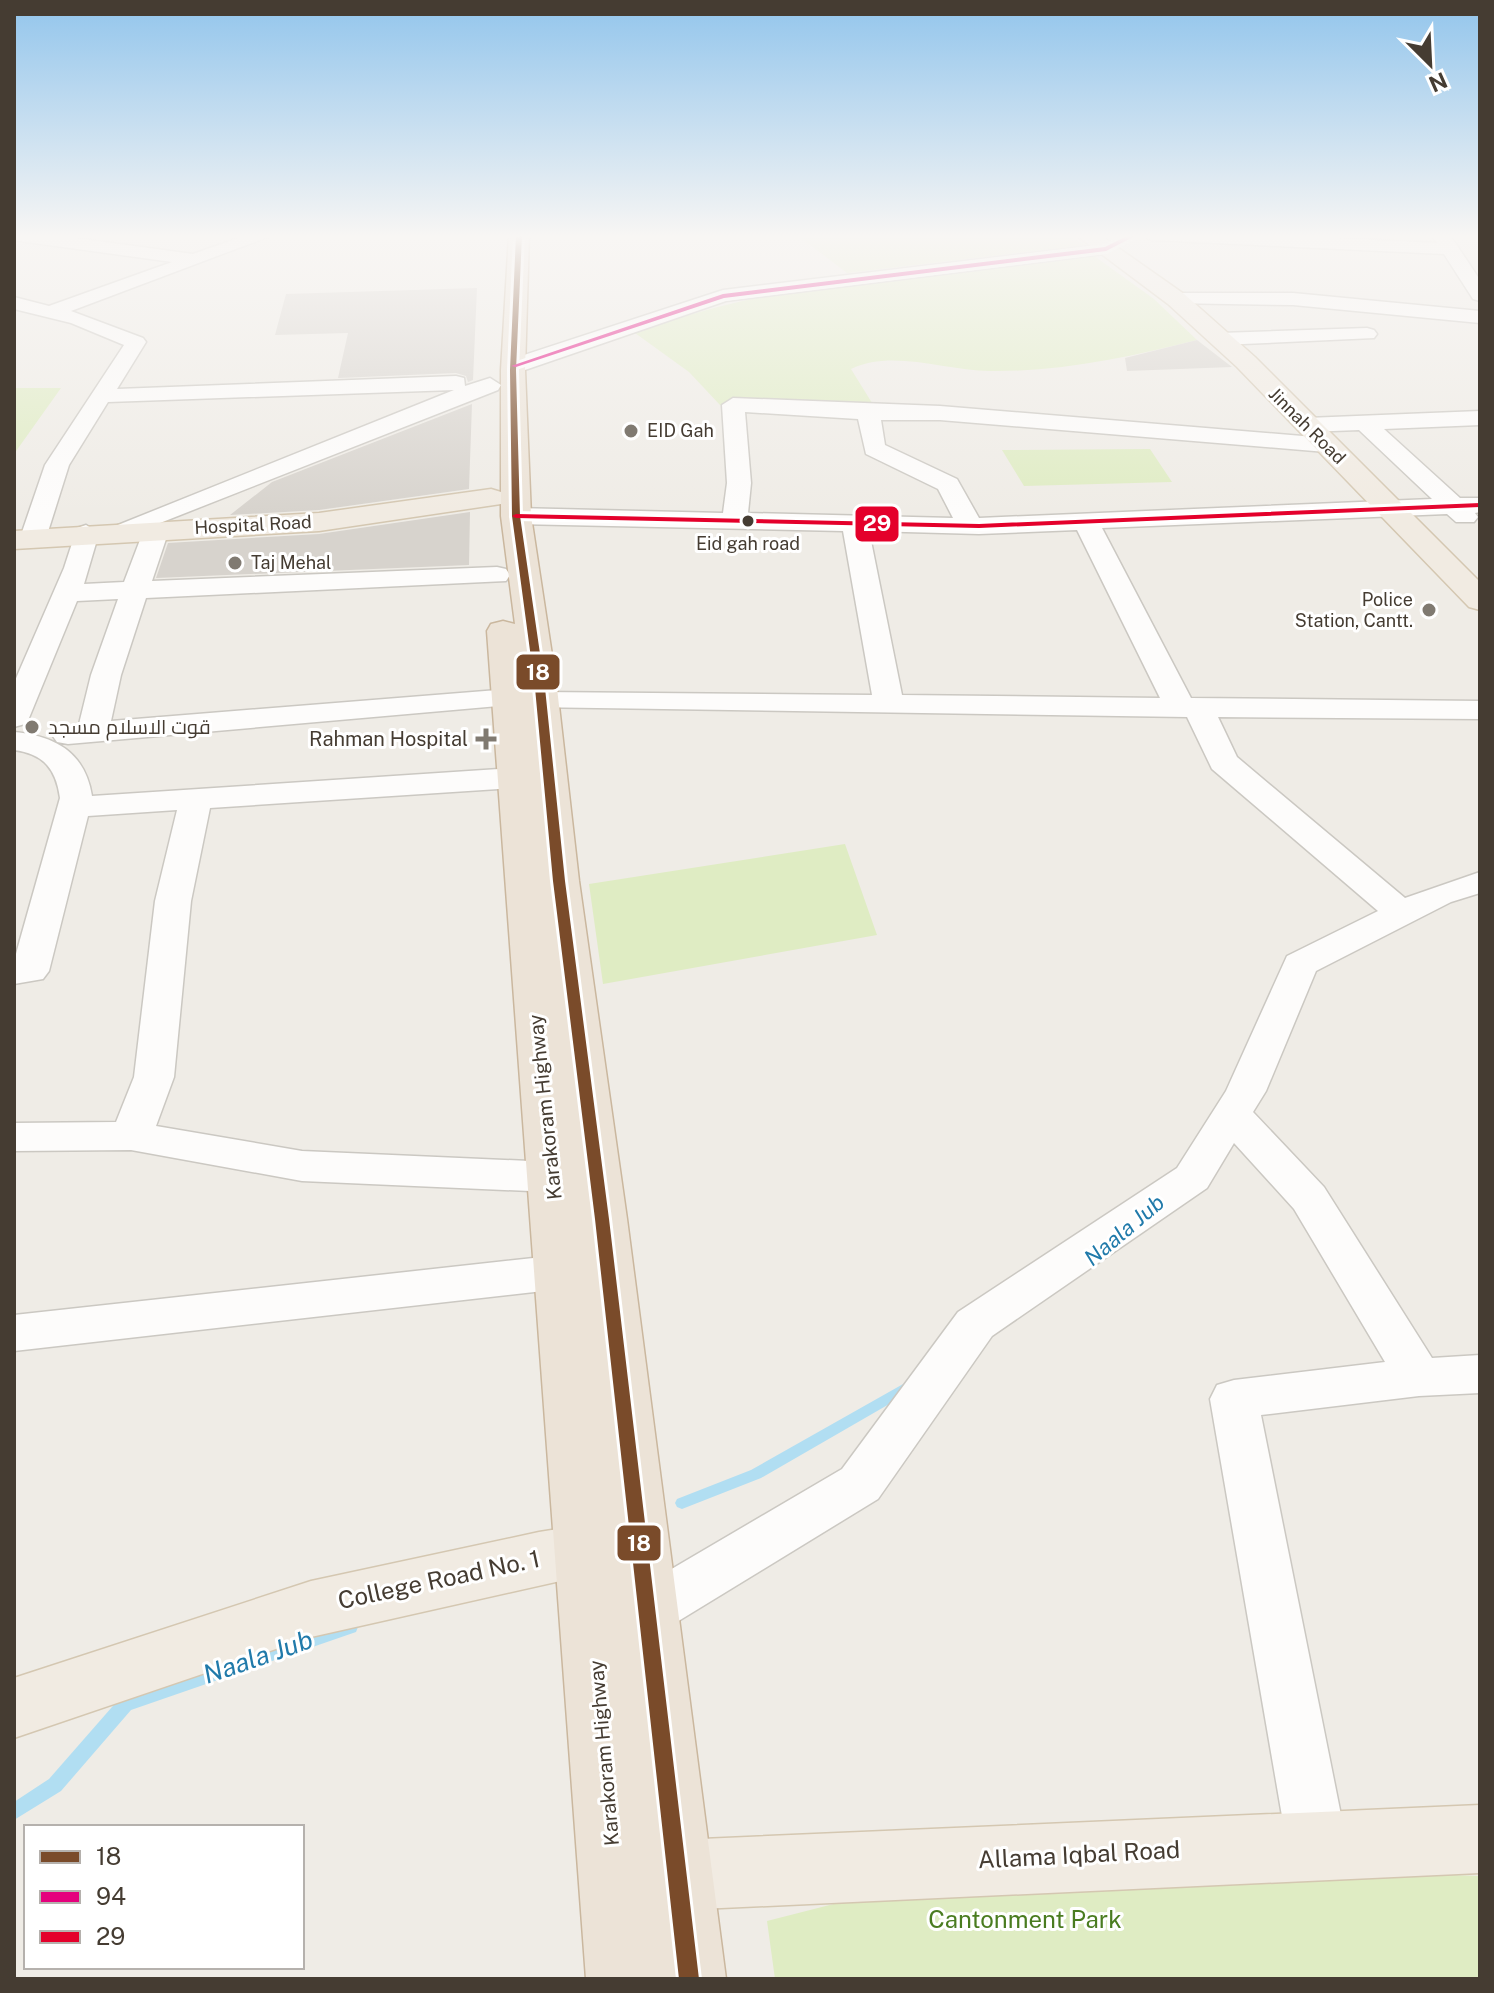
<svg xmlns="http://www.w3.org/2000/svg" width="1494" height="1993" font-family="'Public Sans',Cairo,sans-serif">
<rect width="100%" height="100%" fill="#efece6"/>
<!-- green -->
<path fill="#dfecc3" d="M797,235h270l18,10 -238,28z
M1090,253l64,46 43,41c-68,17 -136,32 -207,31 -45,0 -97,-22 -139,-2l26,42 -157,-6 -31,-33 -54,-39c144,-54 304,-62 455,-80z
M14,388h47l-47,66z
M1150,449l22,33 -148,4 -22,-36z
M845,844l32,91 -274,49 -14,-100z
M1010,1859l470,17v103h-705l-8,-58z"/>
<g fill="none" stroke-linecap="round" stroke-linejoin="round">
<!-- stream -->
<path fill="#b1def2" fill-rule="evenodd" d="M912,1379l5,1 2,4 -2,4 -156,90 -79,31 -5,-2 -2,-4 2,-4 74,-29z
M350,1620l6,2 2,5 -2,5 -225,78 -70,81 -47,29v-18l35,-23 70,-80z"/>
</g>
<!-- building -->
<path fill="#d7d3cd" d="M477,288l-4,92 -5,2 -2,-6 -10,-3 -118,5 10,-45 -73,2 11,-41z
M1197,340l35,27 -105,4 -2,-13z
M472,404l-3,85 -150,21 -89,5 42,-33z
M470,512l-1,53 -313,13 12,-35 151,-9z"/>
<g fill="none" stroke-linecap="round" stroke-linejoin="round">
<!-- minor casing -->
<g stroke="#cbc8c2" stroke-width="3">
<path id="minor" d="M14,235h39l140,19 54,-19h26l-202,76 72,27 3,4 -29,47 339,-13 8,2 1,8 25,-8 11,7 -3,5 -338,133 9,7 -17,51 345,-14 9,2 4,6 -4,6 -360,17 -25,77 -10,46 399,-32 11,3 4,6 -4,6 -453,40 -11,-2 -5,-7 5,-7 22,-4 12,-49 27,-76 -41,2 -48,117 -4,6 -11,3v-44l50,-115 13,-40 9,-3 13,8 -15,51 40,-2 19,-50 -21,8 -13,-8 4,-5 341,-137 -346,12 -39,63 -23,73 -13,8 -9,-3 -4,-5 25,-73 79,-120 -53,-22 -57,-14v-12l35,9 123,-44 -153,-21 -5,-1z
M1142,235h128l167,8 -5,-8h18l30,45v21l-7,-2 -29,-45 -293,-14z
M1106,244l6,1v8l-386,48 -204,70h-16l-3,-5 3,-5 217,-71z
M1176,293h117l187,18v12l-187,-18 -124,-2 -3,-4 3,-4z
M1367,328l7,2 3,4 -3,4 -154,7 -10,-6 10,-6z
M733,398l207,8 386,32 12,7 -12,7 -386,-32h-59l4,25 72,34 22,39 453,-19 -73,-69 -52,2 -11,-7 11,-7 173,-7v14l-96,4 76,69h20v14l-5,1 3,4 -4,5h-18l-9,-8 -345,14 89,170 289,3v18l-262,-2 19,40 168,141 75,-26v21l-29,9 -135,69 -50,120 -13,21 71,75 108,171 48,-3v38l-61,3 -158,19 86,430 -9,21 -21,9 -21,-9 -9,-21 -77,-446 7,-14 17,-5 151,-18 -91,-153 -60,-66 -27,45 -215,148 -114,163 -211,129 -19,7 -19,-7 -8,-17 8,-17 213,-125 116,-157 219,-144 49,-77 61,-135 91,-45 -166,-142 -25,-52 -657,-10 -4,-6 4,-6 11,-3 331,3 -29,-164 -327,-7 -13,-8 13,-8 207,5 4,-30 -5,-78zM745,412l113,7 8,35 72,35 15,29 -205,-5 3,-30zM1077,530l83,168 -258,-3 -33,-164 110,3z
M14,732c41,4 71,20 78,64l423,-28 11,3 5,7 -5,7 -11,3 -305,20 -19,93 -17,176 -18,49 146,25 250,11 15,5 6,10 -6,10 -15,5 -250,-11 -171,-31 -117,1v-28l102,-1 18,-45 21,-176 22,-91 -89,6 -39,155 -6,8 -29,5v-23l46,-163c-4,-29 -16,-44 -46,-48z
M561,1255l16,5 7,12 -7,12 -16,5 -547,62v-36z"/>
</g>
<!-- major casing -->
<g stroke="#d4c7b1" stroke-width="3">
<path id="major" d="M1076,235h24l84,59 71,63 225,225v28l-11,-3 -232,-240 -69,-63z
M491,489l10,3 4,6 -4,6 -182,27 -305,18v-18l305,-18z
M614,1520l22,8 8,18 -8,18 -325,73 -297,101v-60l297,-97 228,-49z
M1480,1805v68l-801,37 -25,-10 -10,-25 10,-25 25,-10z"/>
</g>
<!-- highway casing -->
<g stroke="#cab79e" stroke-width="3">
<path id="highway" d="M509,235h20l-4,135 6,146 26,172 22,193 48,338 99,760h-140l-99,-1348 4,-7 12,-3 12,3 -14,-108v-146z"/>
</g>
<!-- minor -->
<use href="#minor" fill="#fdfcfb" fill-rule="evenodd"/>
<!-- major -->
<use href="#major" fill="#f1ebe2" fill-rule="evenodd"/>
<!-- highway -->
<use href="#highway" fill="#ece3d7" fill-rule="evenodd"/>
<!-- bus-1 casing -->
<g stroke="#fff" stroke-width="6">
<path id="bus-1" d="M516,235h6l-6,135 4,146 25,172 20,193 44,338 90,760h-20l-84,-760 -42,-338 -18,-193 -23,-172 -2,-146z"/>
</g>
<!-- bus-2 casing -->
<g stroke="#fff" stroke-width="6">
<path id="bus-2" d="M1129,235h8l-31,16 -382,47 -208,69 -5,-1 212,-72 382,-47z"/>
</g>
<!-- bus-3 casing -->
<g stroke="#fff" stroke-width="6">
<path id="bus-3" d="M1480,503v4l-501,21 -463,-10 -4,-2 4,-2 463,10z"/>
</g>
<!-- bus-1 -->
<use href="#bus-1" fill="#7a4b2a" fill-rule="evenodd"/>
<!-- bus-2 -->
<use href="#bus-2" fill="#e5007d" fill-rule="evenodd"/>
<!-- bus-3 -->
<use href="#bus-3" fill="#e4002b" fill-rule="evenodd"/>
</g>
<!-- sky -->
<linearGradient id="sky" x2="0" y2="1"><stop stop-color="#92c5ec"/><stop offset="0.46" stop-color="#f8f6f4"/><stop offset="1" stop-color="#f8f6f4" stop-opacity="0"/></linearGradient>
<rect width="1494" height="514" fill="url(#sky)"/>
<!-- markers -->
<g fill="#807a71" stroke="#fff" stroke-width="3">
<circle cx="631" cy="431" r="8"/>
<circle cx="235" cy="563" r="8"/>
<circle cx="1429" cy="610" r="8"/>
<circle cx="32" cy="727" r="8"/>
<path d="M482 727h8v8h8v8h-8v8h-8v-8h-8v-8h8z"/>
</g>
<circle fill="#453c32" stroke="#fff" stroke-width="3" cx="748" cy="521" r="7"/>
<g text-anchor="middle" stroke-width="6" stroke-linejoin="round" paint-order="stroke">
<!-- far-street labels -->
<g font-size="18" fill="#453c32" stroke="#fff">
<text transform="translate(1307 426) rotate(45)" y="6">Jinnah Road</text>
<text transform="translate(253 525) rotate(-3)" y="6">Hospital Road</text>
</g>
<!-- far-poi labels -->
<g font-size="18" fill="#453c32" stroke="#fff" text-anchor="start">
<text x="647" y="437">EID Gah</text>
<text x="251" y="569">Taj Mehal</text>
<text x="1413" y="606" text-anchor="end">Police<tspan x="1413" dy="21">Station, Cantt.</tspan></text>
</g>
<!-- bus labels -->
<g font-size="18" fill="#453c32" stroke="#fff">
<text x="748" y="550">Eid gah road</text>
</g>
<!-- poi labels -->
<g font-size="20" fill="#453c32" stroke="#fff" text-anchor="start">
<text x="48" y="734">قوت الاسلام مسجد</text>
<text x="468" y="746" text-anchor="end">Rahman Hospital</text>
</g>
<!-- street labels -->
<g font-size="20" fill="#453c32" stroke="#fff">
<text transform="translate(545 1107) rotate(-96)" y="7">Karakoram Highway</text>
<text transform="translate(604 1753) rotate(-95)" y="7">Karakoram Highway</text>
</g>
<!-- water labels -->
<g font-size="22" font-style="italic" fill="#207aaa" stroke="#fff">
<text transform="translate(1124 1230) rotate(-40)" y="8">Naala Jub</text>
</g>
<!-- near-street labels -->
<g font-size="24" fill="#453c32" stroke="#fff">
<text transform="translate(439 1580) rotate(-12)" y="8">College Road No. 1</text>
<text transform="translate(1079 1855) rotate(-3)" y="8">Allama Iqbal Road</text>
</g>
<!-- near-park labels -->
<g font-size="24" fill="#4a7c20" stroke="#fff">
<text x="1025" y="1928">Cantonment Park</text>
</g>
<!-- near-water labels -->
<g font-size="26" font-style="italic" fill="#207aaa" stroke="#fff">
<text transform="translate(258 1657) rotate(-19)" y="9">Naala Jub</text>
</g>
</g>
<g stroke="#fff" stroke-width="3">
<rect x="854" y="505" width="46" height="38" rx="8" fill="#e4002b"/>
<rect x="515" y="653" width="46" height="38" rx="8" fill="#7a4b2a"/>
<rect x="616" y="1524" width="46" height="38" rx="8" fill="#7a4b2a"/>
</g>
<g font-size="22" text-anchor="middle" font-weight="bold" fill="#fff">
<text x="877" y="531">29</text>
<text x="538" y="680">18</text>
<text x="639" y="1551">18</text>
</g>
<!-- border -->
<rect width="1494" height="1993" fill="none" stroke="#453c32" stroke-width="32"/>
<!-- legend -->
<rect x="24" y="1825" width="280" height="144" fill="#ffffff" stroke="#b5b1ad" stroke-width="2"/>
<rect x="40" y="1851" width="40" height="12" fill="#7a4b2a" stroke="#b5b1ad" stroke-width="2"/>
<text x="96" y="1865" font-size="24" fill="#453c32">18</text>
<rect x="40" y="1891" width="40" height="12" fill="#e5007d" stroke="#b5b1ad" stroke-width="2"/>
<text x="96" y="1905" font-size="24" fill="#453c32">94</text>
<rect x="40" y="1931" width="40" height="12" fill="#e4002b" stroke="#b5b1ad" stroke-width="2"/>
<text x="96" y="1945" font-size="24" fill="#453c32">29</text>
<!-- north arrow -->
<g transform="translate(1430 64) rotate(156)" stroke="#ffffff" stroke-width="6" paint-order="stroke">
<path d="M0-6L14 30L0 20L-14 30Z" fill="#453c32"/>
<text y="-12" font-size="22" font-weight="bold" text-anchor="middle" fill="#453c32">N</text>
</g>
</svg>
